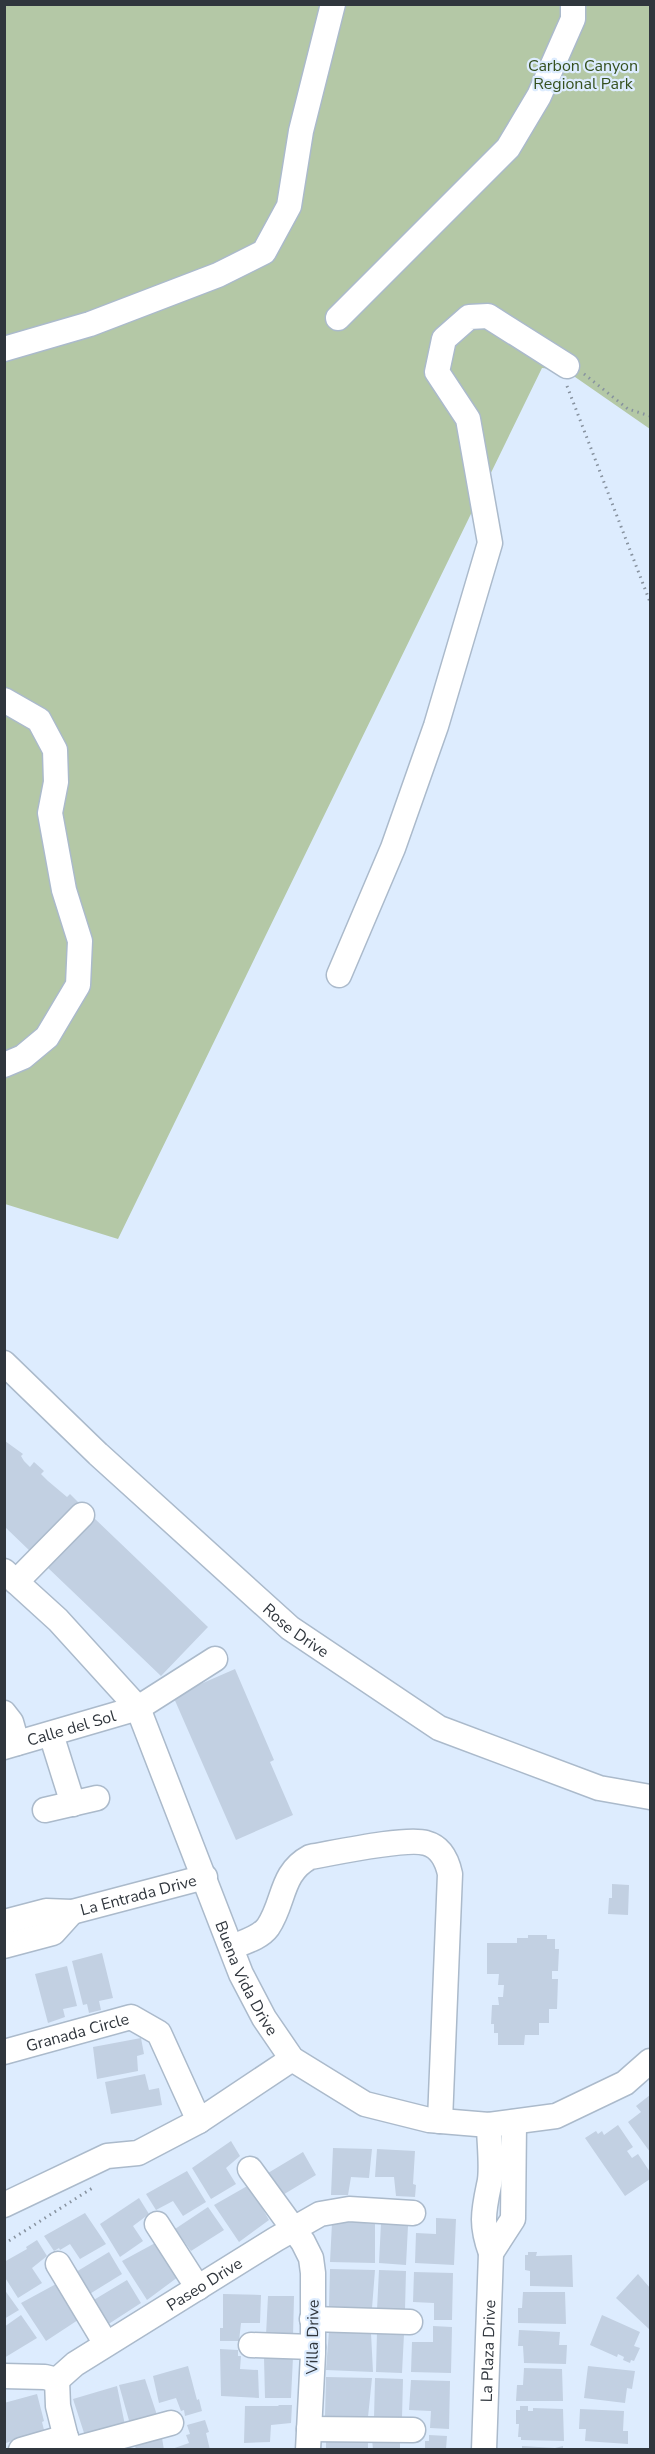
<svg xmlns="http://www.w3.org/2000/svg" width="655" height="2454" font-family="'Nunito Sans',sans-serif">
<rect width="100%" height="100%" fill="#ddecfe"/>
<!-- green -->
<path fill="#b4c8a6" d="M4,5h646v424l-85,-59 -23,-2 -424,871 -113,-35z"/>
<!-- building -->
<path fill="#c2d0e2" d="M5,1441l18,13 -2,2 3,5 6,6 4,-5 10,9 -3,3 7,7 19,16 3,-3 8,8 -46,51 -27,-26z
M93,1517l115,110 -47,49 -115,-110z
M235,1669l39,91 -4,2 23,53 -57,25 -63,-144z
M612,1884l17,1 -1,30 -20,-1 1,-16h3z
M528,1935h19v4h8v10h4l-1,22h-6v8h6l-1,30h-8v14h-10v12h-14l-1,10h-26v-12h-4v-9h-3l1,-19h7l-1,-8h5l1,-12h-6l1,-11h-12v-31h30v-5h11z
M102,1953l11,45 -14,3 2,9 -12,3 -2,-9 -4,1 -11,-44z
M67,1966l10,40 -14,3 2,8 -17,6 -13,-49z
M141,2038l3,16 -7,2 1,15 -41,8 -4,-32z
M145,2074l4,16 10,-2 3,17 -51,9 -6,-32z
M650,2095v57l-22,-30 13,-10 -5,-6z
M618,2125l15,22 -6,4 5,7 6,-4 12,18v7l-25,17 -40,-58 11,-7 2,3 4,-3 2,4z
M231,2141l9,15 -14,12 10,16 -25,15 -19,-31z
M333,2148l39,1 -3,29 -18,-1 -3,18h-17z
M377,2149l38,2 -2,33 3,1 -1,12 -19,-1 -2,-19h-19z
M303,2152l13,23 -35,21 -13,-23z
M187,2171l19,31 -23,14 -10,-15 -17,9 -10,-16z
M249,2185l20,35 -30,22 -25,-37z
M139,2198l10,16 -16,12 10,15 -23,16 -20,-33z
M208,2207l16,23 -33,21 -16,-22z
M85,2213l21,31 -26,15 -10,-15 -10,6 -1,-2 -5,3 -10,-15z
M436,2218l20,1 -2,46 -39,-2 1,-30 20,1z
M355,2222l20,2v39l-45,-1 2,-39z
M381,2223h19l8,3 -2,39 -27,-2z
M37,2240l10,16 -15,12 10,15 -24,15 -14,-22v-14l23,-13 -1,-2z
M157,2242l21,35 -31,23 -25,-39z
M109,2252l13,22 -34,21 -12,-23z
M528,2252h9l-1,4 36,-1 1,32 -43,-1v-15l-5,-1v-15h3z
M330,2269l45,1 -3,38 -43,-1z
M379,2270l27,1 -1,39h-28z
M414,2272l39,1 -1,47h-18v-17l-21,-1z
M638,2274l12,14v42l-34,-32z
M127,2280l14,23 -34,22 -15,-24z
M56,2284l22,36 -32,21 -25,-38z
M4,2289l15,21 -15,9z
M523,2292h42l1,32 -48,-1v-15h4z
M223,2294l38,1 -1,28h-19l-2,18h-19v-13h3z
M268,2296h26l-1,41 -27,-2z
M21,2315l16,23 -33,20v-31z
M602,2315l38,17 -6,14 6,2 -6,13 -3,-1 -1,3 -7,-3 1,-3 -6,-3 -1,3 -27,-12z
M433,2326l19,1 -1,46 -40,-1 1,-30h21z
M519,2330l41,2 -1,13h8l-1,19 -42,-1 -1,-17h-5z
M329,2331l42,2 2,39 -47,-2z
M377,2331l27,3 -2,39 -26,-1z
M220,2349l18,1v6h3l-1,13 18,1 1,28 -38,-2z
M273,2357h20l-2,41h-26l-1,-40z
M188,2366l9,34 2,-1 3,12 -17,5 -1,-6 -3,1 -5,-13 -17,5 -6,-27z
M588,2366l47,5 -3,18 -5,-1 -2,15 -41,-5z
M524,2368l38,1 1,32h-47l1,-16h6z
M326,2377l46,1 -4,39 -43,-1z
M375,2378l28,1 -1,39h-28z
M145,2379l12,36 -27,9 -11,-39z
M411,2380l39,1 -1,48 -19,-1 1,-17 -22,-1z
M117,2386l8,39 -40,11 -12,-37z
M37,2394l7,27 -2,1 2,8 -38,13 -2,-40z
M279,2405h13l-1,18 -20,2 -1,17 -26,1 1,-37h33z
M520,2406h8v5h5v-3l30,1 1,32 -43,-1v-3h-3l1,-13h-3v-14h4z
M580,2409l44,2 -1,20h5v13l-43,-3 1,-12h-7z
M205,2420l4,12 -3,1 4,17h-41l20,-7 -3,-8 4,-1 -3,-9z
M429,2435l18,1 -1,13 -21,1v-9h4z
M162,2438l2,12h-28l-1,-5z
M372,2439l28,2v9h-27z
M326,2440l42,1v9h-42z
M522,2446l33,2 8,-2v4h-41z"/>
<g fill="none" stroke-linecap="round" stroke-linejoin="round">
<!-- minor casing -->
<g stroke="#abbacb" stroke-width="27">
<g id="minor">
<path d="M338,318l170,-170 31,-52 34,-77v-15"/>
<path d="M4,349l86,-25 128,-49 46,-23 25,-46 12,-75 32,-127"/>
<path d="M4,700l35,20 16,30 1,32 -6,31 14,77 16,51 -2,44 -31,52 -24,20 -19,8"/>
<path d="M339,975l54,-127 43,-122 54,-183 -22,-124 -31,-47 7,-33 25,-22 19,-1 79,50"/>
<path id="s1" d="M4,1363l94,91 192,174 149,100 160,60 51,9"/>
<path id="s2" d="M4,1571l54,49 80,88 103,266 23,44 28,41 73,45 64,16 60,5 67,-9 69,-33 25,-22"/>
<path d="M16,1582l66,-67"/>
<path d="M4,1713l7,9 6,21"/>
<path d="M51,1734l22,70"/>
<path id="s3" d="M4,1747l134,-39 77,-49"/>
<path d="M45,1810l52,-12"/>
<path id="s4" d="M4,1922l42,-11 26,1 133,-35"/>
<path d="M4,1946l49,-13 19,-21"/>
<path d="M232,1947c12,-5 28,-9 36,-20 17,-25 12,-54 42,-70 24,-4 96,-20 116,-14 15,4 21,17 24,31l-10,247"/>
<path id="s5" d="M4,2052l127,-35 28,16 40,88"/>
<path d="M250,2169l53,73 8,16 2,15v81l-5,96"/>
<path d="M4,2205l103,-49 31,-3 61,-32 93,-62"/>
<path d="M157,2224l41,64"/>
<path d="M491,2253l22,-34 1,-97"/>
<path d="M58,2264l48,80"/>
<path d="M312,2319l98,3"/>
<path d="M251,2345l62,2"/>
<path d="M4,2376l41,1 12,3"/>
<path id="s6" d="M57,2380l18,-16 201,-125 44,-25 29,-5 64,4"/>
<path d="M57,2380l1,26 11,44"/>
<path d="M309,2429l104,1"/>
<path d="M21,2450l45,-13"/>
<path d="M71,2450l100,-27"/>
<path id="s7" d="M484,2450l7,-197c-10,-27 -8,-40 -2,-68 4,-14 0,-44 0,-60"/>
</g>
</g>
<!-- path -->
<path stroke="#87929f" stroke-width="3" stroke-dasharray="1.5 4.5" stroke-linecap="butt" d="M584,374l44,35 22,7
M567,386l83,216
M4,2244l90,-57"/>
<!-- minor -->
<use href="#minor" stroke="#fff" stroke-width="24"/>
</g>
<g text-anchor="middle" stroke-width="4.5" stroke-linejoin="round" paint-order="stroke">
<!-- park labels -->
<g font-size="16" fill="#35501e" stroke="#ddecfe">
<text x="583" y="71">Carbon Canyon<tspan x="583" dy="18">Regional Park</tspan></text>
</g>
<!-- street labels -->
<g font-size="16" fill="#30363d" stroke="#ddecfe">
<text dy="6" stroke="none"><textPath href="#s1" startOffset="396">Rose Drive</textPath></text>
<text dy="6" stroke="none"><textPath href="#s3" startOffset="70">Calle del Sol</textPath></text>
<text dy="6" stroke="none"><textPath href="#s4" startOffset="138">La Entrada Drive</textPath></text>
<text dy="6" stroke="none"><textPath href="#s2" startOffset="483">Buena Vida Drive</textPath></text>
<text dy="6" stroke="none"><textPath href="#s5" startOffset="76">Granada Circle</textPath></text>
<text dy="6" stroke="none"><textPath href="#s6" startOffset="176">Paseo Drive</textPath></text>
<text transform="translate(312 2337) rotate(-89)" y="6">Villa Drive</text>
<text dy="6" stroke="none"><textPath href="#s7" startOffset="99">La Plaza Drive</textPath></text>
</g>
</g>
<!-- border -->
<rect width="655" height="2454" fill="none" stroke="#30363d" stroke-width="12"/>
</svg>
